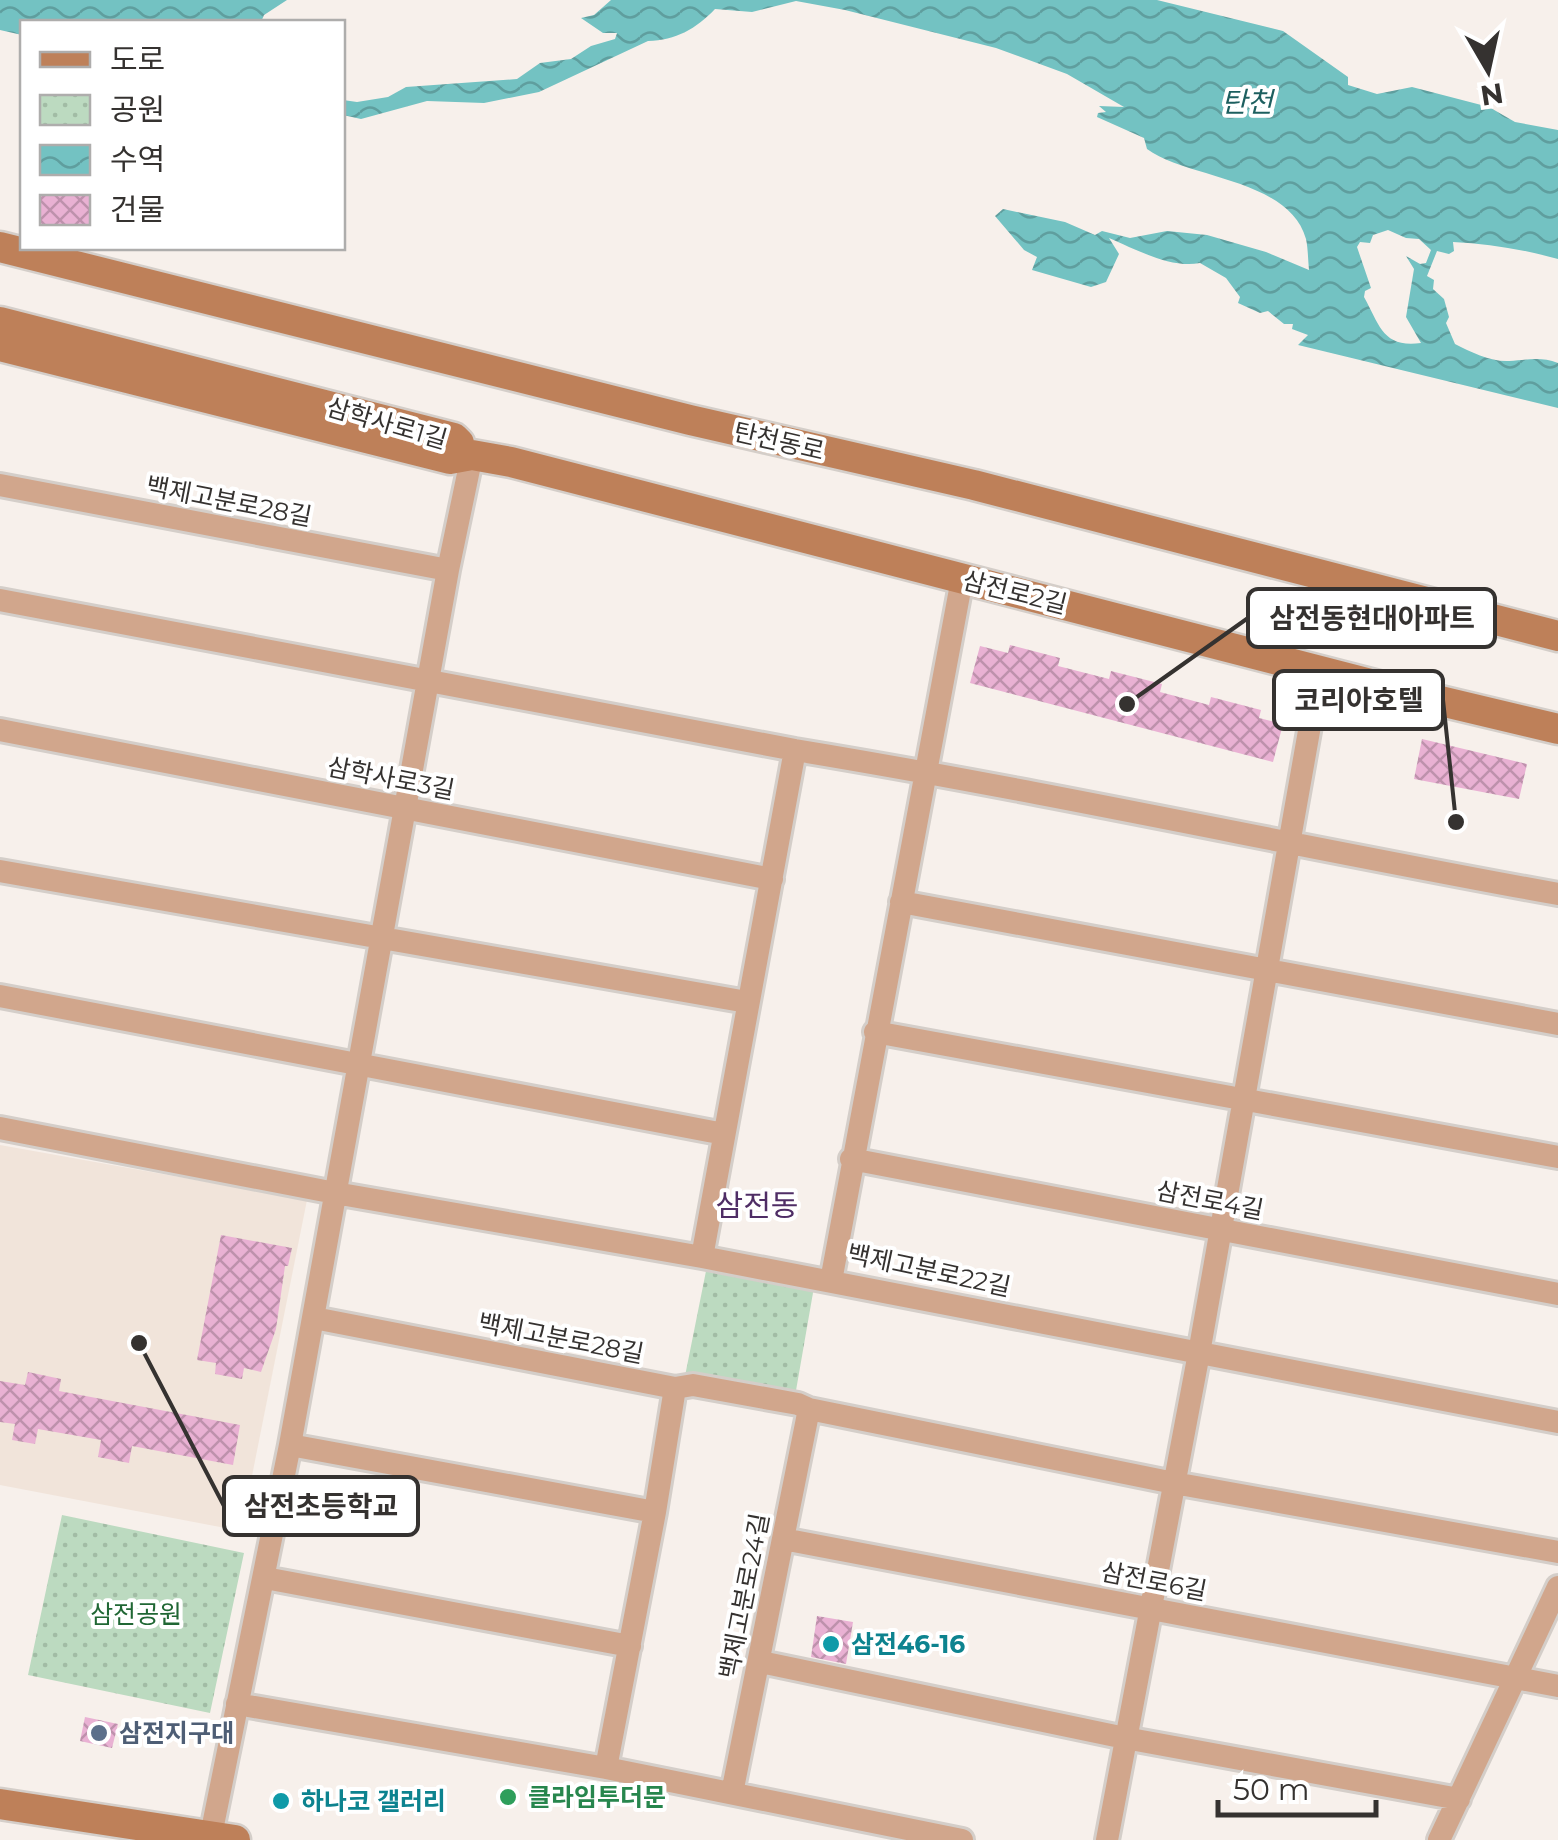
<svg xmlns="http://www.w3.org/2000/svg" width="1558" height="1840" font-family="Montserrat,'Noto Sans KR',sans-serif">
<defs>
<pattern id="park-dots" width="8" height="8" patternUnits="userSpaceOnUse" patternTransform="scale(2.5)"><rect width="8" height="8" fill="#bcdac0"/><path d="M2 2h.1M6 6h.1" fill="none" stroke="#a2bca5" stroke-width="1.8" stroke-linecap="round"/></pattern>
<pattern id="water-waves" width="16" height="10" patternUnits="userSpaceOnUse" patternTransform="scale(2.5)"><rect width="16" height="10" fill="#73c2c2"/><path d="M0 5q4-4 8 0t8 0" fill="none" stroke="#5f9e9e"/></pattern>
<pattern id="building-cross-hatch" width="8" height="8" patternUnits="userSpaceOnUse" patternTransform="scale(2.5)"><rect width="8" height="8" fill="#e9b1d3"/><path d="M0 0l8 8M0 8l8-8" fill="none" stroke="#be91ac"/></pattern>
</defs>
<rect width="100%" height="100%" fill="#f7f0eb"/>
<!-- built -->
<path fill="#f1e4da" d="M0,1145l307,55 -66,331 -241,-46z"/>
<!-- park -->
<path fill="url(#park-dots)" d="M706,1271l108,16 -20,115 -110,-21z
M62,1515l182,38 -34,160 -182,-38z"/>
<!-- water -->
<path fill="url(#water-waves)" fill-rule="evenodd" d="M0,0h287l-23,15 -3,7h-239v13l-22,-5z
M611,0h546l126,31 65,46v8l29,9 35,-7 77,20 26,15 43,8v129c-36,-10 -69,-15 -105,-17l1,9 -5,3 -12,-3 -10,25 7,4 -1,9 11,10 5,18 -3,6 9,21c16,8 36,18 54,17 18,-1 31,-5 49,2v45l-260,-63 10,-10 -16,-6 1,-5h-9l-16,-13 -8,2 -22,-10 2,-6 -14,-19 -26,-15c-29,6 -65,-14 -91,-25l10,16 -13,28 -15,5 -59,-17 5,-13 -13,-7 -29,-34 8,-7 62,13 30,13 7,-4 28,7 37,-7 40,4 59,17 43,18c-1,-10 -1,-22 -3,-31 -17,-61 -118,-60 -159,-90l-3,-11 -47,-21 1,-4 8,-1 -7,-6 25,1 -57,-33 -71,-26 -151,-38 -49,-9 -44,11 -37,-3c-19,20 -39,31 -67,32l-109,51 -55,11 -57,-2 -66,18 -18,-4v-15l14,2 31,-5 18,-10 111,-8 23,-16 31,-4 20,-13 24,-7 2,-6h-14l-22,-15 13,-3zM1388,230l18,8 13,1 12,11 -5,13 -6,1 -14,-8 8,13 -8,48 15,26c-38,5 -41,-17 -57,-46l1,-6 6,-3 -14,-41 3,-5 10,1 3,-8z"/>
<!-- building -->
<path fill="url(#building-cross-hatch)" d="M1010,645l50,13 -2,8 51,13 2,-8 51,13 -2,8 49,13 2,-8 50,13 -2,8 24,6 -10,38 -303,-79 10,-37 28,7z
M1422,739l105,25 -8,35 -105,-20z
M221,1235l71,13 -4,18h-3l-9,63 -15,43 -17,-4 -2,11 -27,-5 1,-11 -19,-3z
M28,1372l33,7 -2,12 181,34 -7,40 -101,-19 -3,17 -31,-6 3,-17 -63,-11 -3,15 -23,-4 3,-16 -15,-2v-41l25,4z
M817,1616l36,6 -7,42 -35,-7z
M85,1717l33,7 -6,24 -32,-7z"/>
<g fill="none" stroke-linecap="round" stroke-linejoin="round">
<!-- street casing -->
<g stroke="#d4cec9" stroke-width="28">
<path id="street" d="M0,485l448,85
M0,600l795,150c255,42 508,98 763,144
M0,730l772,149
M0,871l747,131
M901,902l657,122
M0,996l724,138
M875,1032l683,125
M0,1128l335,65 367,64 856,165
M851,1159l707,135
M702,1257l93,-507
M831,1281l131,-702
M314,1318l361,70 18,-3 105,19 11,5 365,74 384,69
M290,1445l365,67
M783,1539l775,147
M265,1578l365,68
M761,1662l364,76 334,61
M237,1704l369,64 356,72
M606,1768l49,-256 20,-124
M732,1793l77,-384
M210,1840l80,-395 158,-875 24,-115
M1107,1840l92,-487 121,-684
M1439,1840l119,-253"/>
</g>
<!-- secondary casing -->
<g stroke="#d4cec9" stroke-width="35">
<path id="secondary" d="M0,247l690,173 284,65 584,151
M0,322l454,116 5,5
M0,346l450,113 22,-4 39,7 879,227 168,40
M0,1804l235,36"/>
</g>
<!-- street -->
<use href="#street" stroke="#d1a68c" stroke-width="22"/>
<!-- secondary -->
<use href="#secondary" stroke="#be8059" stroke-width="30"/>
</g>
<!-- markers -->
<g fill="#0f9aa8" stroke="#fff" stroke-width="4">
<circle cx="831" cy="1644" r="10"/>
<circle cx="281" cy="1801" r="10"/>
</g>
<circle fill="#5c6f8a" stroke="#fff" stroke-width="4" cx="99" cy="1733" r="10"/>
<circle fill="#2e9e5b" stroke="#fff" stroke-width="4" cx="508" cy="1797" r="10"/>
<g text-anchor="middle" stroke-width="8" stroke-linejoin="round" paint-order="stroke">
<!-- street labels -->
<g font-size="25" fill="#353230" stroke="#fff">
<text transform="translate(387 423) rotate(16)" y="9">삼학사로1길</text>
<text transform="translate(779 441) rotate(13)" y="9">탄천동로</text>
<text transform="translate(229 501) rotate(11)" y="9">백제고분로28길</text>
<text transform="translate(1015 592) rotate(14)" y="9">삼전로2길</text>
<text transform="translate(391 778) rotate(11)" y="9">삼학사로3길</text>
<text transform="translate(1210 1200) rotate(11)" y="9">삼전로4길</text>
<text transform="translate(929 1270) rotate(12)" y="9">백제고분로22길</text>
<text transform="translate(561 1338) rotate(11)" y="9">백제고분로28길</text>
<text transform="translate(1154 1581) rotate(11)" y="9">삼전로6길</text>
<text transform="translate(744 1596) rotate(-79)" y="9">백제고분로24길</text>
</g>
<!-- park labels -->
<g font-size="25" fill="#206734" stroke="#fff">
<text x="136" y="1623">삼전공원</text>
</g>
<!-- culture labels -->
<g font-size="25" font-weight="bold" fill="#0d838f" stroke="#fff" text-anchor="start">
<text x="851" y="1653">삼전46-16</text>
<text x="301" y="1810">하나코 갤러리</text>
</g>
<!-- service labels -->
<g font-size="25" font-weight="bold" fill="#4e5e75" stroke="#fff" text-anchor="start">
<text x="119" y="1742">삼전지구대</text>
</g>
<!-- leisure labels -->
<g font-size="25" font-weight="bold" fill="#27864d" stroke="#fff" text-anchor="start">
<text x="528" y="1806">클라임투더문</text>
</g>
<!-- water labels -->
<g font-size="28" font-style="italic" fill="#1d5f5f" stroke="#fff">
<text x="1247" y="112">탄천</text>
</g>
<!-- quarter labels -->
<g font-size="30" fill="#4f2d65" stroke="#fff">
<text x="757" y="1216">삼전동</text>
</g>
</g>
<!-- callouts -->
<path fill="none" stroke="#353230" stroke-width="4" d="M1127 704L1248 618M1456 822L1443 700M139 1343L224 1506"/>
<g fill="#353230" stroke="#fff" stroke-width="4">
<circle cx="1127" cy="704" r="10"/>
<circle cx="1456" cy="822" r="10"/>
<circle cx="139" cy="1343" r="10"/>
</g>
<g fill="#fff" stroke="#353230" stroke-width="4">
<rect x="1248" y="589" width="247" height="58" rx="10"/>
<rect x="1274" y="671" width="169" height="58" rx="10"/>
<rect x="224" y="1477" width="194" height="58" rx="10"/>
</g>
<g font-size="28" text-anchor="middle" font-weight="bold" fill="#353230">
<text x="1372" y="628">삼전동현대아파트</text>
<text x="1359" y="710">코리아호텔</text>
<text x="321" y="1516">삼전초등학교</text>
</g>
<!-- legend -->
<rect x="20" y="20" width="325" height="230" fill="#ffffff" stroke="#aeadac" stroke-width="2.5"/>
<rect x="40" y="52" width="50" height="15" fill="#be8059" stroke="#aeadac" stroke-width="2.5"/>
<text x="110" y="70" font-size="30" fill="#353230">도로</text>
<rect x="40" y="95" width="50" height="30" fill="url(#park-dots)" stroke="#aeadac" stroke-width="2.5"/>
<text x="110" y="120" font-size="30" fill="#353230">공원</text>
<rect x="40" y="145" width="50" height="30" fill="url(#water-waves)" stroke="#aeadac" stroke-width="2.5"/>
<text x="110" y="170" font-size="30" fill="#353230">수역</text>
<rect x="40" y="195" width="50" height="30" fill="url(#building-cross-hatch)" stroke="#aeadac" stroke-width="2.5"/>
<text x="110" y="220" font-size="30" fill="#353230">건물</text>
<!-- north arrow -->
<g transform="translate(1488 70) rotate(171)" stroke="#ffffff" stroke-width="8" paint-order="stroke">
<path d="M0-8L18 38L0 25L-18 38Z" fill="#353230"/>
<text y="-15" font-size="28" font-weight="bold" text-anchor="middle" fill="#353230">N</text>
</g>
<!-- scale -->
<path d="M1218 1800v15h158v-15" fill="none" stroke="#353230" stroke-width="5"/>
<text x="1233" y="1800" font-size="30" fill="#353230" stroke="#ffffff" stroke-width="8" paint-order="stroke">50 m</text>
</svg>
